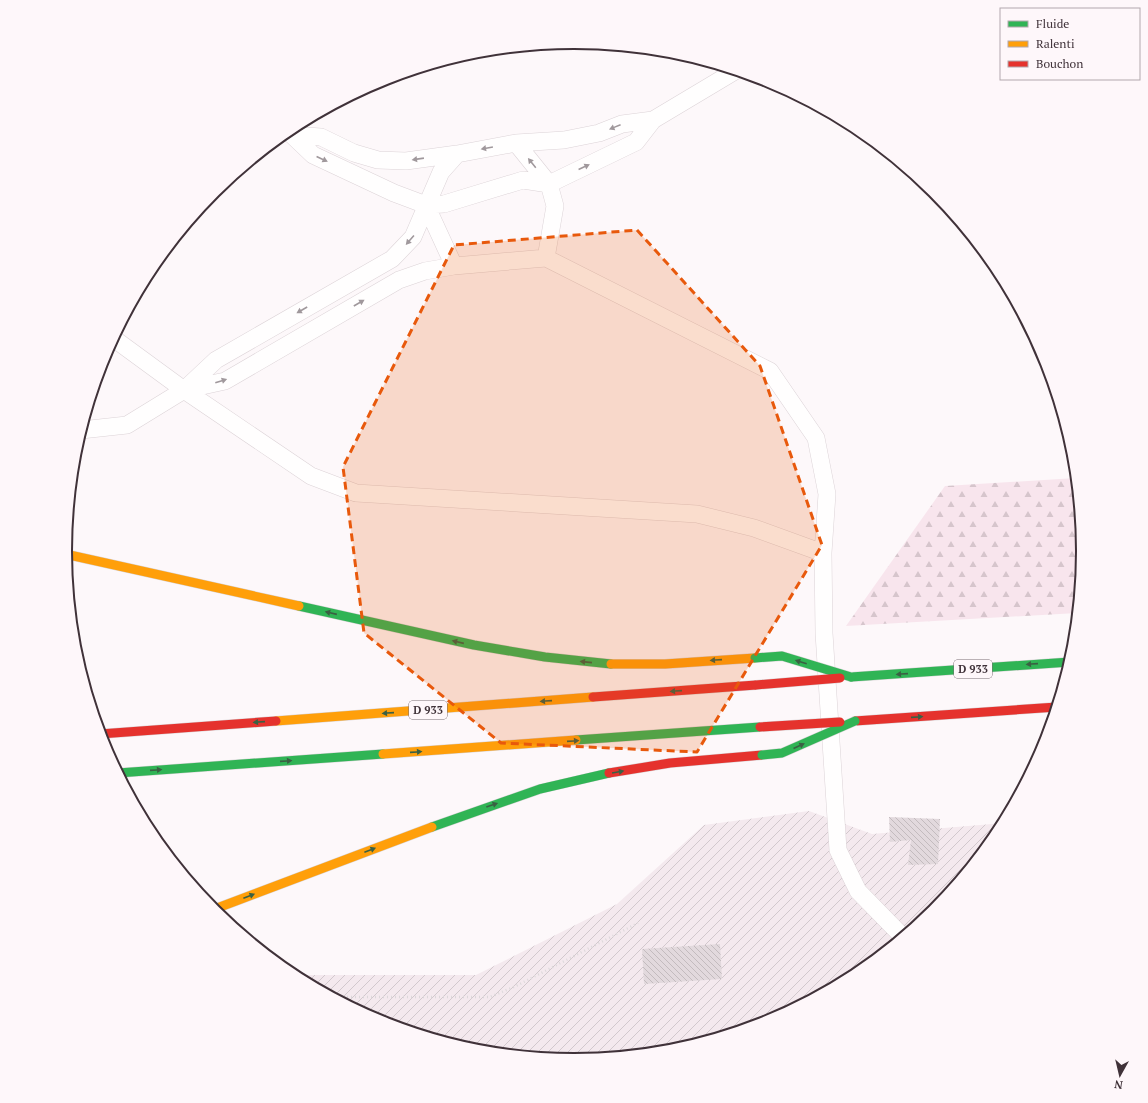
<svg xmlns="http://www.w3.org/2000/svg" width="1148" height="1103" font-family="'PT Serif',serif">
<defs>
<pattern id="industrial-furrows" width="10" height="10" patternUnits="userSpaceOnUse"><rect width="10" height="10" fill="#f4e9ee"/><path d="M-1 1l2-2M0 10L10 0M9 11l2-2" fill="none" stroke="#d2c8cd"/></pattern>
<pattern id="forest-firs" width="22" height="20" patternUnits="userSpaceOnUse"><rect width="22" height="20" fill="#f8e5ed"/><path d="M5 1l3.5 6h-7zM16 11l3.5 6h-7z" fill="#d6c5cc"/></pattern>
<pattern id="building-back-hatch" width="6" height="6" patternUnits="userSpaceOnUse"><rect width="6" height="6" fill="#e2d9dd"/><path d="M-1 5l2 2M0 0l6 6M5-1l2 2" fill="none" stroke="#c3bbbe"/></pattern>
</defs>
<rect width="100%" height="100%" fill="#fdf8fa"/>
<!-- industrial -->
<path fill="url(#industrial-furrows)" d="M809,811l63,23 132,-11 -7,12 -63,77 -77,63 -88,47 -96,29 -99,10 -100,-10 -95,-29 -85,-45 1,-2h181l141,-71 87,-79z"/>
<!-- forest -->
<path fill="url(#forest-firs)" d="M1076,478l7,74 -6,61 -231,13 99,-140z"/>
<!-- building -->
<path fill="url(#building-back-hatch)" d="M889,817l51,2 -2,45 -30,1 3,-25 -21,2z
M720,944l2,35 -78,5 -2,-35z"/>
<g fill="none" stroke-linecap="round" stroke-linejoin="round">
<!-- lane casing -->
<g stroke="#dcd3d7" stroke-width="18">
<path id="lane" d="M286,132l6,3 21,20 81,38 32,12 18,-1 79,-24 26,4 87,-42 17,-22 82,-49
M292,135l29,2 33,16 24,7 28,1 51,-7
M516,143l33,41 6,22 -9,52
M426,205l28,61 92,-8 224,113 46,67 11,56 -4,59 1,80 14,217 20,41 45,46
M113,338l71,52 127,86 45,17 341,21 57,14 69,25
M184,390l41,-9 174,-101 26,-9 29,-5
M81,430l46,-5 57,-35 32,-30 176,-101 21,-22 28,-65 16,-18 59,-11 48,-3 35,-7 23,-9 31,-4"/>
</g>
<!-- fast casing -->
<g stroke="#d8d4d6" stroke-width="10">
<path id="fast" d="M299,606l175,39 71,12 66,7
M851,677l219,-15
M576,740l184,-13
M118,773l265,-19
M432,827l108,-38 69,-16"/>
</g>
<!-- slow casing -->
<g stroke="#d8d4d6" stroke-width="10">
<path id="slow" d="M65,554l234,52
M611,664h54l90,-6
M276,721l317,-24
M383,754l193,-14
M212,910l220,-83"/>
</g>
<!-- jam casing -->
<g stroke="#d8d4d6" stroke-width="10">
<path id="jam" d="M593,697l163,-12
M855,721l202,-14
M100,734l176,-13
M609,773l61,-10 92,-8"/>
</g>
<!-- path -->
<path stroke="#dcd8da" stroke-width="2.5" stroke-dasharray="1 3" stroke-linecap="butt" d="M331,997h159l26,-11 122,-63"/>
<!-- lane -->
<use href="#lane" stroke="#fffefe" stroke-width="17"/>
<!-- fast -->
<use href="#fast" stroke="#30b455" stroke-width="9"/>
<!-- slow -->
<use href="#slow" stroke="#ff9f0a" stroke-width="9"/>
<!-- jam -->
<use href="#jam" stroke="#e5322d" stroke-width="9"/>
<!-- fast-bridge casing -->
<g stroke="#d8d4d6" stroke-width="10" stroke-linecap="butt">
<path id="fast-bridge" d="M755,658l27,-2 69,21
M762,755l20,-2 73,-32"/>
</g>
<!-- jam-bridge casing -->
<g stroke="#d8d4d6" stroke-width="10" stroke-linecap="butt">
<path id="jam-bridge" d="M756,685l84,-7
M760,727l80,-5"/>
</g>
<!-- fast-bridge -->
<use href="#fast-bridge" stroke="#30b455" stroke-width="9"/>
<!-- jam-bridge -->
<use href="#jam-bridge" stroke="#e5322d" stroke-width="9"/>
</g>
<!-- one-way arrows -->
<defs><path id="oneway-solid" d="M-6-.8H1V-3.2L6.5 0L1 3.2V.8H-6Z"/></defs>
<g fill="#a0989c">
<use href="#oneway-solid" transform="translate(615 127) rotate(158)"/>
<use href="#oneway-solid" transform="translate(487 148) rotate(170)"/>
<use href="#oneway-solid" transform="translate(322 159) rotate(25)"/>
<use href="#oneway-solid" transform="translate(418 159) rotate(172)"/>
<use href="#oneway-solid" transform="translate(532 163) rotate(-129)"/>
<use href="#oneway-solid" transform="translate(584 167) rotate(-25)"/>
<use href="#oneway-solid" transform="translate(410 240) rotate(131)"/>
<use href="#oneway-solid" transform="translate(359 303) rotate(-30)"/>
<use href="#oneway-solid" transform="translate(302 310) rotate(150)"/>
<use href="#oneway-solid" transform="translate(221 381) rotate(-18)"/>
</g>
<g fill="#3a6043">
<use href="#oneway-solid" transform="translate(331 613) rotate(-167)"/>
<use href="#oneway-solid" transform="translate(458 642) rotate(-167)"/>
<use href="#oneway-solid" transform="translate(716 660) rotate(176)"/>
<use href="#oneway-solid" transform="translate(586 662) rotate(-174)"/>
<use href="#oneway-solid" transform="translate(801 662) rotate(-163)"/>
<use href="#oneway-solid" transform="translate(1032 664) rotate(176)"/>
<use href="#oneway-solid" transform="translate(902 674) rotate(176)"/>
<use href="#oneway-solid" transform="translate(676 691) rotate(176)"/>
<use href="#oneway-solid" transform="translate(546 701) rotate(176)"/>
<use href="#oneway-solid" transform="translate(388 713) rotate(176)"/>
<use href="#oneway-solid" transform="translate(917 717) rotate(-4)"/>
<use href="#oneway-solid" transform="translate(259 722) rotate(176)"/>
<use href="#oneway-solid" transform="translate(573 741) rotate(-4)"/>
<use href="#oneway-solid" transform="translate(799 746) rotate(-24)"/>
<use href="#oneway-solid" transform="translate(416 752) rotate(-4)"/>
<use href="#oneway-solid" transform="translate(286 761) rotate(-4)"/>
<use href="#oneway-solid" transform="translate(156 770) rotate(-4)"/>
<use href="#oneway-solid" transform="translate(618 772) rotate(-10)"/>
<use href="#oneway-solid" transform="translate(492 805) rotate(-19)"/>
<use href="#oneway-solid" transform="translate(370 850) rotate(-21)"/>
<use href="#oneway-solid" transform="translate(249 896) rotate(-21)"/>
</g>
<!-- marked area -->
<path fill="#e8590c" fill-opacity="0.2" stroke="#e8590c" stroke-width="3" stroke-dasharray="8 5" stroke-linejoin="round" d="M637,230l123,136 62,179 -125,207 -196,-9 -137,-110 -21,-166 111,-222z"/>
<g text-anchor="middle" stroke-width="3.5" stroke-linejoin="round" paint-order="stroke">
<!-- shield labels -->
<g fill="#fef7fa" stroke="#796d73" stroke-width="1">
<rect x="954" y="660" width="38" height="18" rx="3"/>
<rect x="409" y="701" width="38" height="18" rx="3"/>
</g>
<g font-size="11" font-weight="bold" fill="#403239">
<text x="973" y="673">D 933</text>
<text x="428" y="714">D 933</text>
</g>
</g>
<!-- crop -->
<path d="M0 0H1148V1103H0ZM72 551a502 502 0 1 1 1004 0a502 502 0 1 1-1004 0Z" fill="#fef7fa" fill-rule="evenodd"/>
<path fill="none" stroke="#403239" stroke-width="2" d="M72 551a502 502 0 1 1 1004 0a502 502 0 1 1-1004 0Z"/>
<!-- legend -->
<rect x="1000" y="8" width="140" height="72" fill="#fef7fa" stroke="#b2a8ad"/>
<rect x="1008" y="21" width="20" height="6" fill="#30b455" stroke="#b2a8ad"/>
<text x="1036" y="28" font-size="12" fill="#403239">Fluide</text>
<rect x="1008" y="41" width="20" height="6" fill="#ff9f0a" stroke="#b2a8ad"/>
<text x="1036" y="48" font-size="12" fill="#403239">Ralenti</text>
<rect x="1008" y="61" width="20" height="6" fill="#e5322d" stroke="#b2a8ad"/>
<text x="1036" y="68" font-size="12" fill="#403239">Bouchon</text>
<!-- north arrow -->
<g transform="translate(1120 1075) rotate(188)" stroke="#fef7fa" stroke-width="3" paint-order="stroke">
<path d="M0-3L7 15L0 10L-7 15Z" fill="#403239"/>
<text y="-6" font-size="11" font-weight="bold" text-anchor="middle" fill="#403239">N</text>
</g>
</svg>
